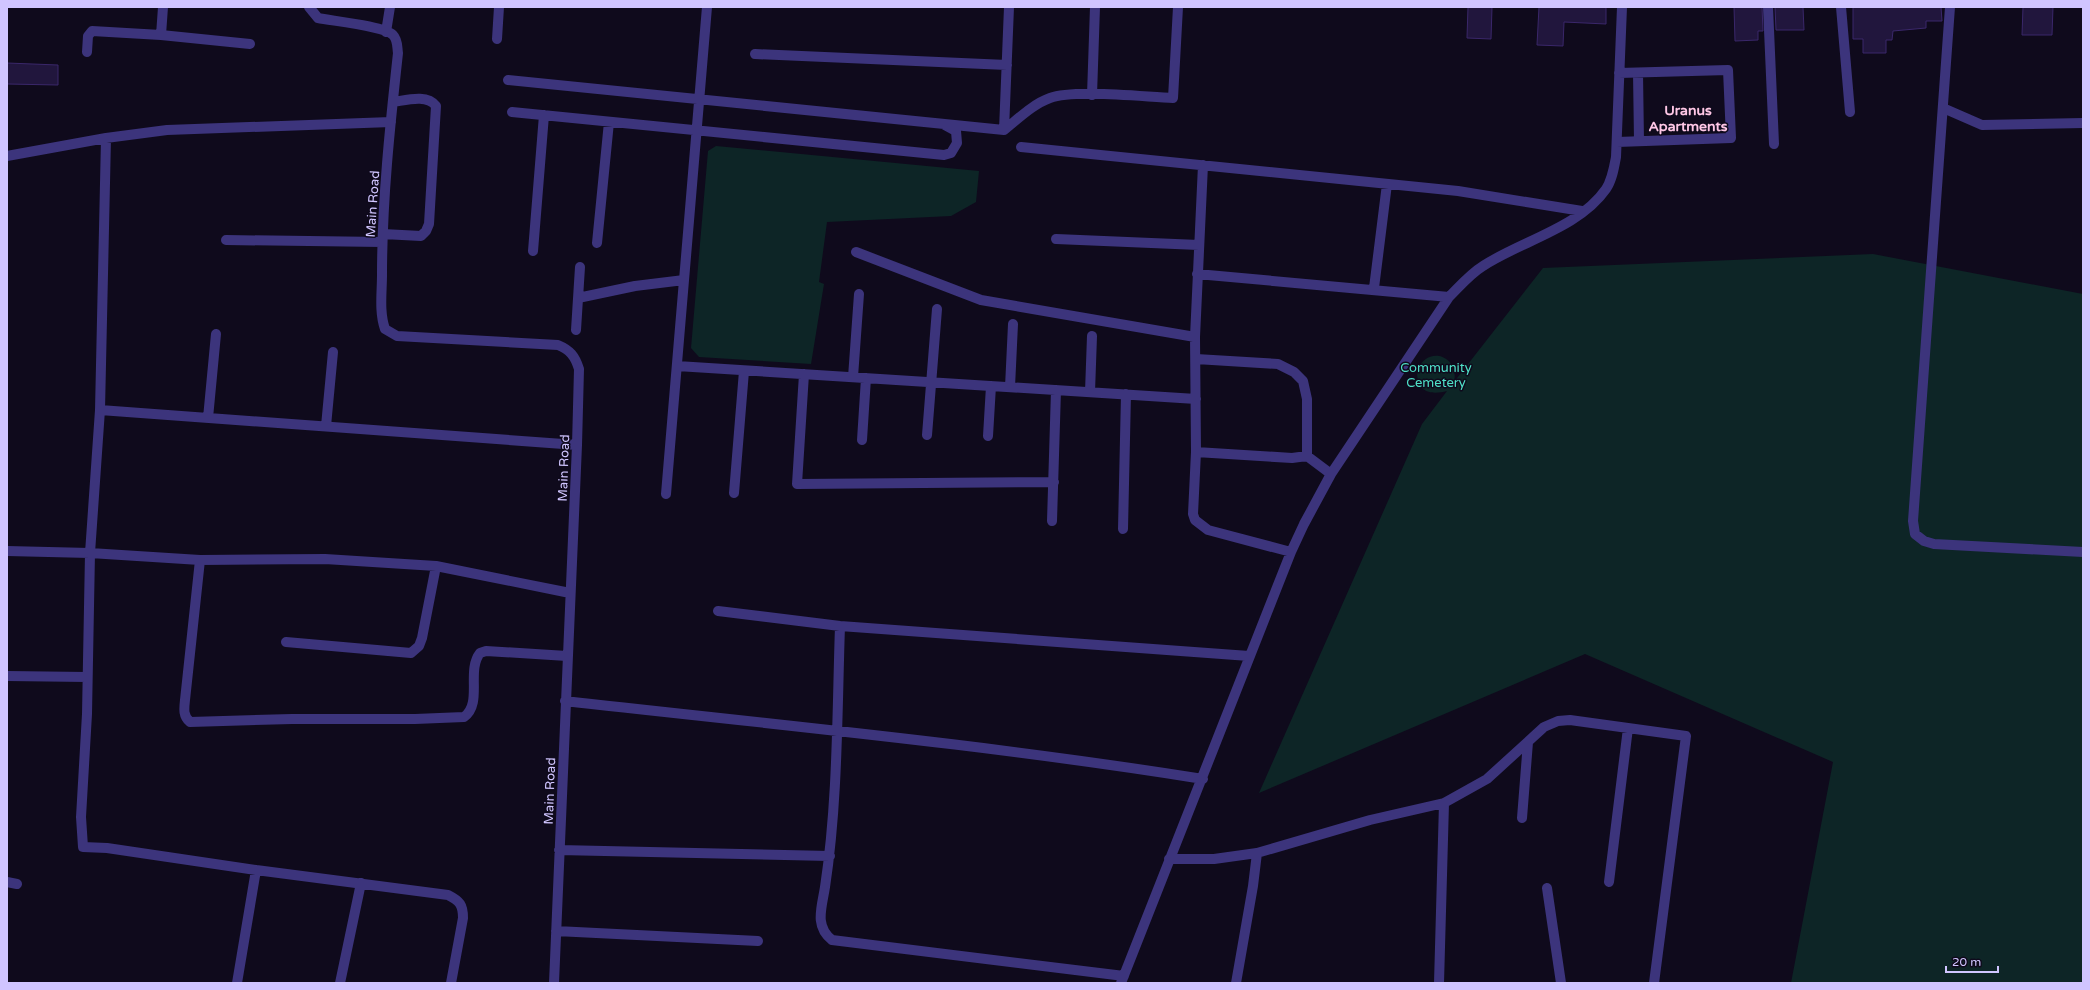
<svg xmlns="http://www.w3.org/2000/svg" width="2090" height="990" font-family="'Varela Round',sans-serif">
<rect width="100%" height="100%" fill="#0f0a1c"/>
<!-- green -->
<path fill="#0d2526" d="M716,146l263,25 -3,31 -25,14 -124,6 -8,60 5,2 -13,80 -112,-7 -8,-9 17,-197z
M1873,254l210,40v689h-292l42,-221 -248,-108 -326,139 163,-369 25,-33c-16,4 -30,2 -30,-20 10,-27 43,-15 37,11l89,-114z"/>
<!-- building -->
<path fill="#21163d" stroke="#3a276a" d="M1468,7h24l-1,32 -24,-1z
M1539,7h67v17l-42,-2 -1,24 -26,-1z
M1734,7h28l1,24h-5v9l-23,1z
M1775,7h28l1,23h-28z
M1853,7h88l1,14h-16v7l-33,3 -1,9h-6v13h-23v-14h-10z
M2023,7h30l-1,28h-30z
M7,63l51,2v20l-51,-1z"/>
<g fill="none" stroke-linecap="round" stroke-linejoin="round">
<!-- minor -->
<path stroke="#3c347c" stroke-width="10" d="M309,7l9,11c15,3 66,8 75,17 5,5 4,12 5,18 -8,73 -16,148 -16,222 0,17 -3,37 3,54l12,7 161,9c12,5 17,11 21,24l-2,76 -23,538
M1768,7l6,137
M1841,7l9,105
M1950,7l-37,514 2,13 9,7 10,3 149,8
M386,32l4,-25
M161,35l2,-28
M497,39l2,-32
M87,52l1,-16 4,-5 69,4 89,9
M755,54l252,11
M1638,73l1,68
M508,80l496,50c14,-11 29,-26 46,-32 24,-9 95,-1 123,0l5,-91
M1092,95l3,-88
M1943,108l39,17 101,-2
M512,112l432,43 7,-2 6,-10 -1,-12 -11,-6
M1004,130l5,-123
M106,138l-6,272 -10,143 -3,161 -6,103 2,30 24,1 149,22 192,25c12,6 15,10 15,23l-12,65
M1617,142l114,-4 -3,-68 -109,3
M1021,147l437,44 124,20
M7,156l99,-18 61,-8 224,-8
M1203,165l-8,172 1,115 -3,62 2,6 13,10 83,22
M383,234l38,2 5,-5 3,-7 7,-118c-9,-12 -29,-6 -43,-4
M1056,239l143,6
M226,240l156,2
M597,243l12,-121
M533,251l11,-136
M856,252l125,48 214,37
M1197,274l252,23
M1374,288l13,-104
M578,298l57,-12 49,-6
M576,330l4,-63
M1196,359l82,5 16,8 9,9 4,18v57l24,18
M677,366l519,33
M804,374l-7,110 257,-2
M853,377l6,-83
M1010,387l3,-63
M1090,392l2,-56
M100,410l477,35
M208,418l8,-84
M326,426l7,-74
M927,435l10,-126
M988,436l3,-50
M862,440l4,-62
M1196,452l96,6 15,-2
M734,493l10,-122
M666,494l41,-487
M1052,521l4,-131
M1123,529l3,-135
M7,551l83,2 110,7 125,-1 111,7 134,27
M200,560l-15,140c-1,9 -2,16 5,22l102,-3h123l49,-2c19,-14 2,-46 16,-64l6,-2 81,5
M718,611l122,15 409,30
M840,626c-3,87 -2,175 -15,261 -3,20 -11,39 7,53l292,36
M286,642l125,11 8,-7 3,-8 14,-72
M7,676l80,1
M565,701c213,24 426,44 638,78
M1522,818l6,-76
M559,850l271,6
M1169,859h45l43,-6 113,-33 74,-17 43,-24 57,-52 14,-6 12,-1 116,16 -32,247
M7,882l10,2
M1609,882l19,-154
M1547,888l14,95
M556,931l202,10
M237,983l19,-113
M340,983l21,-100
M1121,983l170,-431 13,-28 27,-50 118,-177c11,-11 21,-23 34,-31 38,-25 96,-38 123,-77 6,-9 8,-21 10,-32l6,-150
M1236,983l17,-97 4,-33
M1439,983l5,-180"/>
</g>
<g text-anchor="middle" stroke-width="3" stroke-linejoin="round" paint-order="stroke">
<!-- street labels -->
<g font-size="13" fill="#d0c5ff" stroke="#0f0a1c">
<text transform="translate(372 204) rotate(-86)" y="5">Main Road</text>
<text transform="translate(563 468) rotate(-88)" y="5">Main Road</text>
<text transform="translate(549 791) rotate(-88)" y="5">Main Road</text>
</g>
<!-- park labels -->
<g font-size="13" fill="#4fe1c8" stroke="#0f0a1c">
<text x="1436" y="372">Community<tspan x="1436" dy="15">Cemetery</tspan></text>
</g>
<!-- neighbourhood labels -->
<g font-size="14" font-weight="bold" fill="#ffc7e6" stroke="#0f0a1c">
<text x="1688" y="115">Uranus<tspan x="1688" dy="16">Apartments</tspan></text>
</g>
</g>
<!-- border -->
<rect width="2090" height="990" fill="none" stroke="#d0c5ff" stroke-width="16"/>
<!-- scale -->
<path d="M1946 966v6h52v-6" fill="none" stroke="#d0c5ff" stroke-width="2"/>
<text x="1952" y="966" font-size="12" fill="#d0c5ff" stroke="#0f0a1c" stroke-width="3" paint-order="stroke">20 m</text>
</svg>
